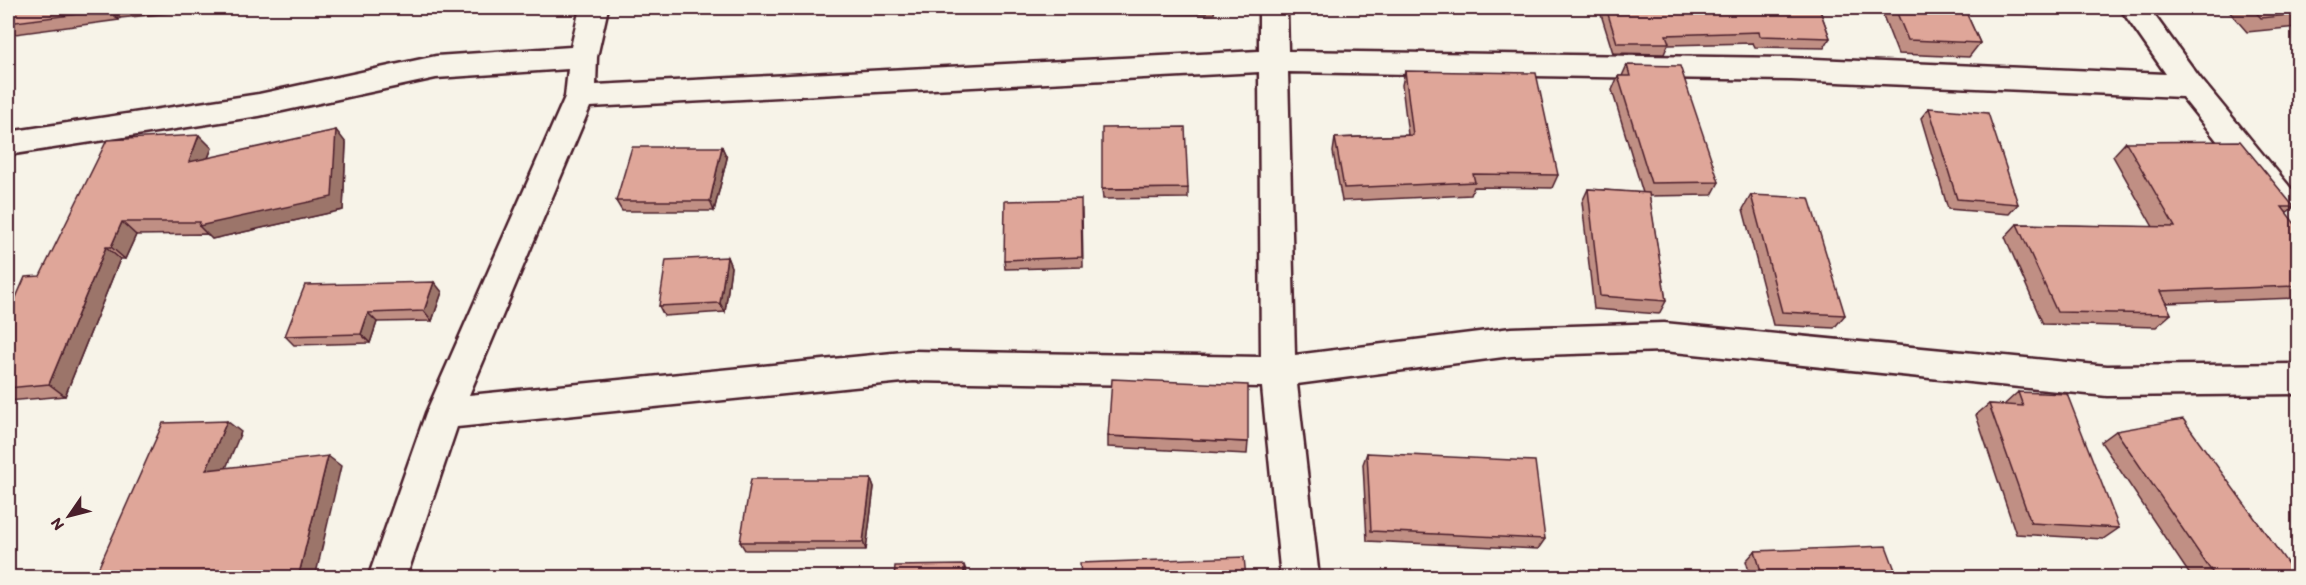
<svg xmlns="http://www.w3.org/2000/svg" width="2306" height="585" font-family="Itim,sans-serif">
<rect width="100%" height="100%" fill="#f7f3e8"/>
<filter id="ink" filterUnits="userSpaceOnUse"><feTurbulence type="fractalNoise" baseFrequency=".0167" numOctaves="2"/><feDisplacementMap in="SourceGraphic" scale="12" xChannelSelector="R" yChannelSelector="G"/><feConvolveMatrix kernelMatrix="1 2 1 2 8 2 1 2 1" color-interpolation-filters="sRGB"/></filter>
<g filter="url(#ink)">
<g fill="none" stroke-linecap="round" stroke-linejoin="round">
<!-- minor casing -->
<g stroke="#4a1f2b" stroke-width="5">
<path id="minor" d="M580,8h28l-11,49 -1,28 663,-34v-43h28l1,43 503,7 375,16 -46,-66h29l51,70 98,119v34l-11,-3 -105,-131 -391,-17 -503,-8 7,283 216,-27 153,-5 443,43 191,-2v30l-191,2 -443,-45 -153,5 -214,28 22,194h-38l-19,-191 -349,-6 -456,46 -51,151h-38l58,-165 139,-316 3,-28 -132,9 -177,38 -251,39v-23l251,-38 177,-38 135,-9zM1259,72l2,285 -348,-6 -444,44 121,-288z"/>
</g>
<!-- minor -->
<use href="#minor" fill="#f7f3e8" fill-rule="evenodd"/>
</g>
<!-- wall -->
<path fill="#c08f84" stroke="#4a1f2b" stroke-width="1.5" d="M8,8h215l-103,10 -1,2 -111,15z
M1107,8h108l-1,6 -106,-1z
M1599,8h220l11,30 -6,10 -69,-1 -2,-4 -85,2 -4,9 -51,-1z
M1880,8h84l16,35 -11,14 -71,-3z
M2226,8h72v19l-51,5z
M1627,65l92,117 -7,13 -63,1 17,105 -7,13 -65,-5 -12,-107 6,-13 55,4 -31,-103 6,-14h4z
M1405,71l153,104 -6,13 -78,-1 -3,8 -129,6 -9,-49 2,-14 73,-3 -6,-50z
M1929,108l89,96 -9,10 -61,-5 -27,-91z
M2126,142l168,65 -8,6 12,15v70l-132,5 5,11 -15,13 -113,-3 -38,-87 12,-13 136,3 -40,-71z
M346,143l-3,67 -131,29 -4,-5 -72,1 -11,24h-5l-55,137 -57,5v-85l204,-168 -4,10z
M722,147l5,11 -13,53h-92l-6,-10z
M1188,188v10l-85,1 -1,-10z
M1751,195l94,120 -11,13 -61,-3 -30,-116z
M1082,209l1,58 -78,2 -1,-9z
M727,257l4,10 -6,45 -61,4 -5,-10z
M442,292l-10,29 -55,1 -7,21 -76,2 -9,-9z
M2018,392l101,136 -16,11 -87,-5 -40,-119 13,-11 16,1v-1z
M2116,431l177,140 -13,7h-88l-91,-136z
M1108,436l140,6 -1,12 -139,-7z
M1367,453l178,86 -7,10 -171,-8 -4,-77z
M871,479l3,8 -8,63h-121l-5,-8z
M1755,551l143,27h-147l-5,-17z"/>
<!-- shaded-wall -->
<path fill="#9c746b" stroke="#4a1f2b" stroke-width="1.5" d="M110,8l10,10 -1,2 -10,-10z
M336,130l10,13 -3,67 -131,29 -13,-13z
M199,135l13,13 -11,27 -12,-13z
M722,147l5,11 -13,53 -4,-10z
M122,222l14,13 -11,24 -14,-12z
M106,247l14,12 -55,137 -16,-12z
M727,257l4,10 -6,45 -5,-9z
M434,282l8,10 -10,29 -8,-10z
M368,313l9,9 -7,21 -9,-9z
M227,421l14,11 -20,48 -15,-10z
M328,456l13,10 -26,112h-17z
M871,479l3,8 -8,63 -3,-8z
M964,565l3,8v5h-3z"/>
<!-- building -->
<path fill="#dfa699" stroke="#4a1f2b" stroke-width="1.5" d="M8,8h102l-1,2 -101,13z
M1606,8h213l11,30 -70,-2 -1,-4 -93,3 3,8h-52z
M1895,8h69l16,35 -72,-3z
M2252,8h46v6l-37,4z
M1627,65l53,1 39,116 -68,1 -33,-107h12z
M1405,71l131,2 22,102 -85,-1 2,8 -131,6 -9,-50 78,-3z
M1929,108l59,5 30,91 -61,-5z
M1185,127l3,61 -86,1v-61z
M336,130l-4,67 -133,29 1,-4h-78l-11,25h-5l-57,137 -41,4v-72l17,-39 15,-1 67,-136 92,-5 -10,27z
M2240,141l54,66h-12l16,21v58l-138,5 11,23 -114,-2 -40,-88 158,3 -49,-85z
M632,147h90l-12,54h-94z
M1588,189l61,4 17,108 -66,-5z
M1751,195l58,3 36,117 -63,-3z
M1081,199l1,58 -78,3 1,-59z
M727,257l-7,46 -61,3 7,-46z
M434,282l-10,29 -56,2 -7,21 -76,2 20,-51z
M1112,379l136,6v57l-140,-6z
M2018,392l49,2 52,134 -88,-5 -42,-119 34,2z
M2183,419l110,152 -35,7h-42l-100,-147z
M227,421l-21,49 122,-14 -30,122h-204l69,-155z
M1367,453l168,8 10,78 -174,-8z
M751,479h120l-8,63h-123z
M1886,546l12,32h-135l-8,-27z
M1244,557l2,21h-165l-1,-15z
M964,565v13h-70l1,-12z"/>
</g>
<!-- margin -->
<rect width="2306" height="585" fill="none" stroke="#f7f3e8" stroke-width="30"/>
<rect x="15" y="15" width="2276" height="555" fill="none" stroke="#4a1f2b" stroke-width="2" filter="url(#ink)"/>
<!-- north arrow -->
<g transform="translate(69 516) rotate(235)" stroke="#f7f3e8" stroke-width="4.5" paint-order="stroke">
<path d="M0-4.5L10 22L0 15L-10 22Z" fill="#4a1f2b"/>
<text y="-9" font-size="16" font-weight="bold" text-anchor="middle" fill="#4a1f2b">N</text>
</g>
</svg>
